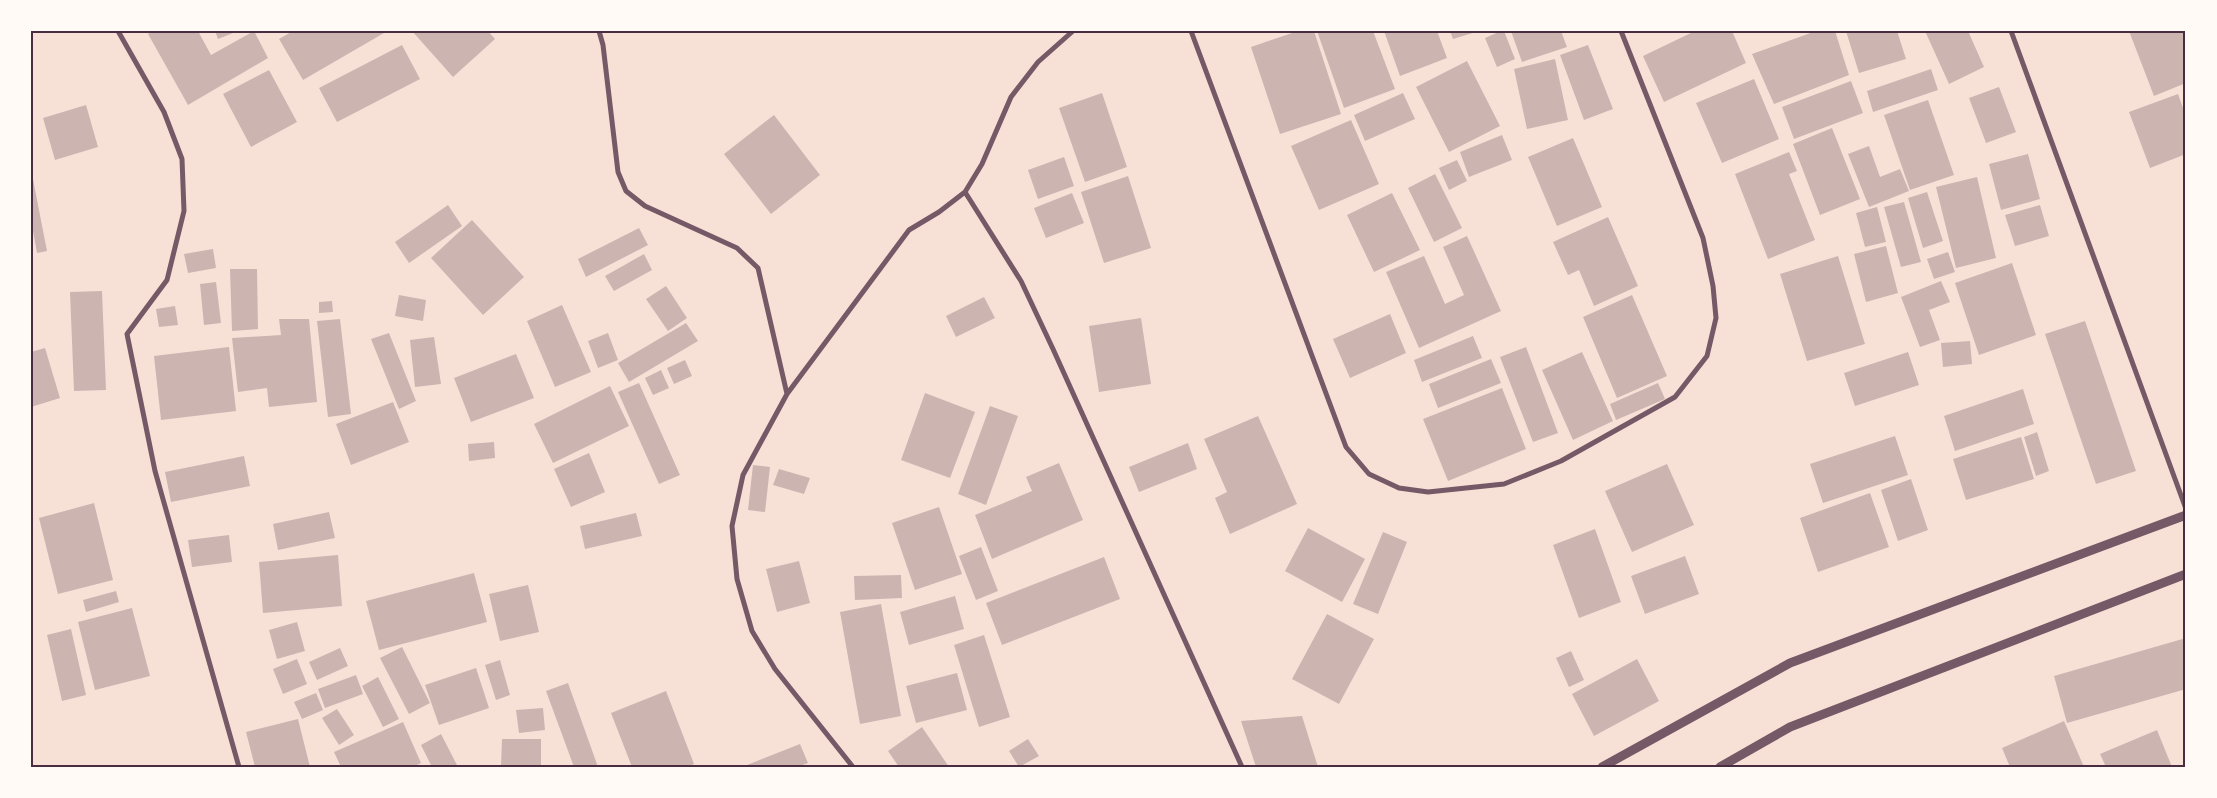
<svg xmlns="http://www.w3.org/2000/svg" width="2217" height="798" font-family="'Noto Sans',sans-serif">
<rect width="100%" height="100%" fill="#f7e1d7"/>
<!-- building -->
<path fill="#ccb4b1" d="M153,31h45l13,24 43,-24 14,27 -80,47 -40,-71z
M215,31h23l-20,8z
M293,31h90l1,2 -81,47 -24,-41z
M412,31h76l7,8 -42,38z
M1298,31h16l27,83 -61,20 -29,-87z
M1317,31h56l22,58 -51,19z
M1384,31h53l10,27 -47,18z
M1450,31h26v1l-23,7z
M1501,31h3l11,28 -18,8 -12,-29z
M1511,31h50l6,16 -45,15z
M1695,31h37l14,32 -82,39 -21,-46z
M1816,31h19l14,44 -75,29 -22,-50z
M1846,31h51l9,28 -47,14z
M1925,31h43l16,36 -35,17z
M2129,31h57v52l-32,13z
M402,45l18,34 -83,43 -18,-34z
M1588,45l25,64 -29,11 -24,-65z
M1555,59l13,61 -41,9 -13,-60z
M1467,61l33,65 -51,26 -33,-65z
M1931,69l7,21 -65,22 -6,-21z
M269,70l28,52 -46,25 -28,-53z
M1754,79l25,60 -57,24 -26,-60z
M1851,81l12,32 -69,26 -12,-32z
M1999,87l17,45 -30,11 -17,-45z
M1102,93l25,74 -42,15 -26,-74z
M1403,93l12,26 -50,22 -11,-26z
M2178,94l8,22v38l-36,14 -21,-56z
M1928,100l26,75 -44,15 -26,-75z
M86,105l12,42 -43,13 -12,-42z
M774,115l46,60 -49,39 -47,-60z
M1351,120l28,64 -60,26 -28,-64z
M1832,128l28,71 -40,16 -27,-71z
M1502,135l10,25 -43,17 -9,-25z
M1573,138l29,69 -45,19 -29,-69z
M1869,146l11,31 20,-8 9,22 -40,16 -21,-53z
M1789,152l8,19 -8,3 26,66 -47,19 -33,-85z
M2028,154l12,45 -39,11 -12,-46z
M1064,157l10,29 -36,13 -10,-29z
M1457,160l10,21 -18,9 -10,-22z
M31,169l16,82 -10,2 -6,-33z
M1435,174l27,54 -28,14 -26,-54z
M1128,176l23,72 -47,15 -23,-71z
M1977,177l19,81 -40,10 -20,-81z
M1927,192l16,49 -20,7 -15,-50z
M1072,193l12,30 -38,15 -12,-30z
M1392,193l28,57 -46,22 -27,-57z
M1904,202l17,60 -20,5 -17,-60z
M448,205l14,21 -53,37 -14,-21z
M2040,205l9,31 -34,10 -10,-31z
M1877,207l9,35 -21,5 -9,-34z
M1608,217l30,69 -44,20 -15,-36 -11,5 -15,-33z
M472,220l52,57 -41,38 -52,-57z
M639,228l9,17 -62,32 -8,-18z
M1467,236l34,75 -82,37 -33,-76 38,-16 21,48 19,-9 -21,-48z
M1886,246l12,47 -32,9 -12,-48z
M213,249l3,19 -28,5 -4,-19z
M1948,252l7,20 -21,7 -7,-20z
M644,254l8,16 -38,21 -9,-15z
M1838,256l27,88 -58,17 -27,-87z
M2012,263l24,72 -57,20 -24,-72z
M230,269h27l1,60 -26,2z
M1941,281l9,21 -21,8 11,30 -20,7 -19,-50z
M216,282l5,41 -17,2 -4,-41z
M666,286l21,32 -19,13 -22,-32z
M102,291l4,99 -32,1 -4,-99z
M399,295l27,5 -3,21 -28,-5z
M1632,295l35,81 -50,22 -34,-81z
M984,297l11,21 -39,19 -10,-21z
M332,301l1,11 -14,1v-11z
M562,305l29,67 -36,15 -28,-66z
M175,306l3,19 -19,2 -3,-18z
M1390,314l16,39 -56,25 -17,-39z
M1141,318l10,66 -52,8 -10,-66z
M279,319h30l8,83 -48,5 -2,-19 -29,4 -6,-54 49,-3z
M340,319l11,95 -23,3 -11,-96z
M2085,321l51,150 -40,13 -51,-150z
M686,323l12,18 -69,41 -11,-19z
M389,333l27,68 -17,8 -28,-70z
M608,333l10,27 -20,8 -10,-27z
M1473,336l9,22 -60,24 -8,-22z
M434,337l7,47 -26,3 -5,-47z
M1970,341l2,23 -29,3 -2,-24z
M229,347l7,64 -75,9 -7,-64z
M1526,347l32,86 -25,9 -33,-85z
M45,348l15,50 -29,9v-55z
M1582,352l31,69 -40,19 -31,-70z
M1908,352l11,33 -64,21 -11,-33z
M516,354l18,44 -63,24 -17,-44z
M1491,359l10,24 -63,25 -9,-24z
M685,360l7,16 -18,8 -7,-16z
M661,370l8,18 -16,7 -8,-17z
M639,383l41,92 -21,9 -41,-92z
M1658,383l7,16 -49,21 -6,-16z
M610,386l19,40 -76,37 -19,-39z
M1502,388l24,61 -78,32 -25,-62z
M2023,389l11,35 -79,27 -11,-35z
M925,393l50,19 -25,66 -49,-18z
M393,402l16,40 -58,23 -15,-41z
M990,406l28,10 -32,89 -28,-11z
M1258,416l39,88 -67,30 -15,-36 12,-6 -23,-53z
M2037,432l12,39 -13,5 -12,-39z
M1895,436l13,39 -85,28 -13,-39z
M2021,437l13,42 -68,21 -13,-41z
M494,442l1,16 -26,3 -1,-17z
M1188,443l9,26 -58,23 -10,-25z
M589,453l16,39 -34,15 -17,-38z
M244,456l6,30 -79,16 -6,-30z
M1059,463l24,57 -91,39 -17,-44 57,-24 -6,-14z
M1667,464l27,61 -62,27 -27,-61z
M753,465l17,2 -5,45 -17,-2z
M779,469l31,9 -6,16 -31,-9z
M1911,479l17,51 -30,11 -17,-51z
M1870,493l19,54 -71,25 -18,-54z
M94,503l19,77 -55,14 -19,-76z
M939,507l23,67 -47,16 -23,-67z
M329,512l6,26 -57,12 -5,-26z
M636,513l6,23 -57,13 -5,-23z
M1308,528l57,31 -23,43 -57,-31z
M1595,529l26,73 -42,16 -26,-73z
M1383,532l24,10 -29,72 -25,-10z
M229,535l3,27 -40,5 -4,-27z
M981,547l17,44 -22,9 -17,-44z
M338,555l4,51 -79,7 -4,-51z
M1685,556l14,38 -54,20 -14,-38z
M1104,557l16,42 -118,46 -16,-42z
M799,561l11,42 -33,9 -11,-43z
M474,573l13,49 -108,28 -13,-49z
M901,575l1,23 -47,2 -1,-24z
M528,585l11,47 -39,9 -11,-47z
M116,591l3,11 -33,10 -3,-12z
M955,596l9,33 -55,16 -9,-33z
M881,604l20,112 -41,8 -20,-112z
M132,608l18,68 -55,14 -17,-68z
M1327,614l47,25 -35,65 -47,-25z
M297,622l8,29 -28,8 -8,-29z
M71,629l15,66 -24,6 -15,-66z
M984,635l26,82 -31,10 -25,-82z
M2186,638v51l-119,34 -13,-47z
M402,647l28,56 -21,11 -29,-56z
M340,648l8,18 -31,14 -8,-18z
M1571,651l13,29 -15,7 -13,-29z
M297,659l10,25 -24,10 -10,-25z
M1637,659l22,42 -65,35 -22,-42z
M500,660l10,35 -14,5 -11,-35z
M476,668l13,40 -50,17 -14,-40z
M957,673l10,37 -51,13 -10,-37z
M356,675l7,19 -38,14 -7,-19z
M378,677l21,42 -16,8 -21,-41z
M568,683l30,84h-24l-28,-76z
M666,691l28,73 -7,3h-55l-21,-54z
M316,693l7,17 -21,9 -8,-17z
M543,708l2,22 -26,3 -3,-23z
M337,709l17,26 -15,10 -17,-27z
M1302,716l16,51h-62l-15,-46z
M298,719l12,48h-55l-9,-35z
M2064,721l20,46h-74l-8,-19z
M403,722l18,41 -8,4h-72l-7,-15z
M922,727l27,40h-50l-11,-16z
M2157,730l15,37h-66l-6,-13z
M441,734l17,33h-26l-11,-22z
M502,739h39v28h-40z
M1028,739l11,17 -20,11 -10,-16z
M800,744l8,19 -11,4h-55z"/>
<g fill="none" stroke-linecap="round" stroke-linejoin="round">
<!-- minor -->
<path stroke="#755966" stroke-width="5" d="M118,31l46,81 18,47 2,52 -17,69 -40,54 28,137 84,296
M599,31l4,14 15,127 8,19 19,15 92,42 21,20 29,126
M1191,31l155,416 23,27 30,14 29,4 76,-8 57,-23 114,-64 32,-41 9,-38 -3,-32 -10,-48 -82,-207
M2011,31l175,478
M965,192l56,89 32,68 189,418
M853,767l-78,-98 -23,-38 -15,-52 -5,-53 11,-51 44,-81 122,-164 30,-18 26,-20 17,-28 29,-67 27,-35 35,-31"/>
<!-- tertiary -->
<path stroke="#755966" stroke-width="9" d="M1602,767l188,-104 396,-148
M1720,767l70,-40 396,-153"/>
</g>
<!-- border -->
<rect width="2217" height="798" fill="none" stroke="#fffaf5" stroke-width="65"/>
<rect x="32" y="32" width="2152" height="734" fill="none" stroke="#4a2c40" stroke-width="2"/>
</svg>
